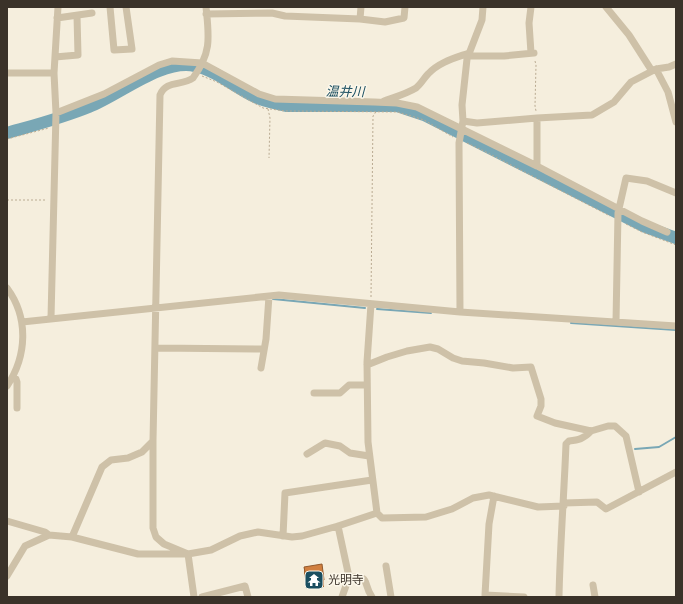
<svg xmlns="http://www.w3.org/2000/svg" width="683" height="604" font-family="Karla,'Noto Sans JP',sans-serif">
<rect width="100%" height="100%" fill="#f5eedd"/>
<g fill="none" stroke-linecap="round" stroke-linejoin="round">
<!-- stream -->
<path stroke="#79a7b5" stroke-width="2" d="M273,299l92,9
M377,309l54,4
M571,323l105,7
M635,449l24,-2 17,-10"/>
<!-- river -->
<path stroke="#79a7b5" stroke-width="12" d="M7,133c28,-8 55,-15 82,-26 31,-12 72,-48 106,-41 23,5 41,23 62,32 10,4 20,6 30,8h110l27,9 219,111 33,12"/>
<!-- path -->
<path stroke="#baab92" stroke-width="1" stroke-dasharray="2 2" stroke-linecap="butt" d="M535,61l1,4 -1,41 1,5
M202,76l15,6 46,26 22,3 113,1 26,8 29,17
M268,109l2,9 -1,40
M7,139l42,-11
M467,143l17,8 126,65
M7,200h39
M626,224l16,8 34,13
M371,297l2,-181 3,-4"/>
<!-- minor -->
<path stroke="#cec1a8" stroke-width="7" d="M110,7l4,43 18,-1 -6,-42
M531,7l-2,16 2,30
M606,7l23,28 23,36
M206,14l66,-1 13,3 75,3 25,3 19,-4 1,-11
M57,18l35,-5
M360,19l1,-12
M468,56h36l30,-3
M55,57l23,-2 -1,-39
M656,69l12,23 8,30
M7,73h47
M384,101c11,-4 22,-7 32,-13 5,-4 8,-10 12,-14 11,-12 27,-16 41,-21
M56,113l48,-19 55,-29 13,-4 30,2 57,31 16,5 99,3 23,1 20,4 120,59 105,55 25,11
M537,118v48
M463,121l14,2 60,-5 55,-3 22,-13 17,-20 25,-13 13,-2 7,-3
M7,288c22,30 20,68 0,98
M460,312l-1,-169 4,-22 -1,-16 5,-46 15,-39 1,-13
M51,318l5,-205 -2,-40 4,-66
M22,322l257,-27 181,17 216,14
M616,322l2,-109 8,-35 21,3 29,12
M156,348l108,1
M367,365l20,-8 20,-6 23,-4 8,2 15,9 9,3 22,2 29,5 18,-1 10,32v7l-4,10 18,7 36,8 17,-5h7l11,10 13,56
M261,368l5,-29 3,-43
M13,377l3,2 1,3v26
M314,393h26l9,-8h18
M153,441v87l3,9 8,7 24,10 6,43
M307,454l18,-11 15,3 10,7 19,3
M494,496l-5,28 -4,71 39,2
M564,503l33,-1 9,7 70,-37
M377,513l5,5 44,-1 26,-8 21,-11 16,-3 49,12 26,-1
M7,521l38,11 4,3
M338,526l11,51 -7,20
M283,536l2,-43 87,-13
M72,537l66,17h50l23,-4 29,-14 18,-4 34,5 10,-1 36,-10 39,-13 -9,-71 -1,-80 4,-58
M386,566l5,31
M7,576l18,-30 24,-11 23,2 30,-70 9,-7 17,-2 14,-6 11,-11 7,-346c6,-15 22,-9 33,-17 19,-26 16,-41 13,-71
M349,577c23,-1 13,6 23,20
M593,585l2,12
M202,597l43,-11 3,11
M559,597c1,-51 5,-102 7,-153l3,-3c9,-1 15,-2 22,-10"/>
</g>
<!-- wall -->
<path fill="#b46d36" d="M304,567l20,13v7l-17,2 -3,-16z"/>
<!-- building -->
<path fill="#d17f3f" stroke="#92592c" d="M322,564l2,16 -17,3 -3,-16z"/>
<!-- icons -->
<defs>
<g id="temple-square" transform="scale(1)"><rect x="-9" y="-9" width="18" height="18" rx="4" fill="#1a4e60" stroke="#fcf7ea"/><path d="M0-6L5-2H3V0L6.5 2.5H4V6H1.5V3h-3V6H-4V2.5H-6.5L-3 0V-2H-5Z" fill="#fff"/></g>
</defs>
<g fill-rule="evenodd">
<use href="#temple-square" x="314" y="580"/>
</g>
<g text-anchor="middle" stroke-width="3" stroke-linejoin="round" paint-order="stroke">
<!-- poi labels -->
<g font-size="12" fill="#3a3229" stroke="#fcf7ea" text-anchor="start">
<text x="328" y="584">光明寺</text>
</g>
<!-- water labels -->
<g font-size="13" font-style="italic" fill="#1a4e60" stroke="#fcf7ea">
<text transform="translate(345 91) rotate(1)" y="5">温井川</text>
</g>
</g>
<!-- border -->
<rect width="683" height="604" fill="none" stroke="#3a3229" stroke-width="16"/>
</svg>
